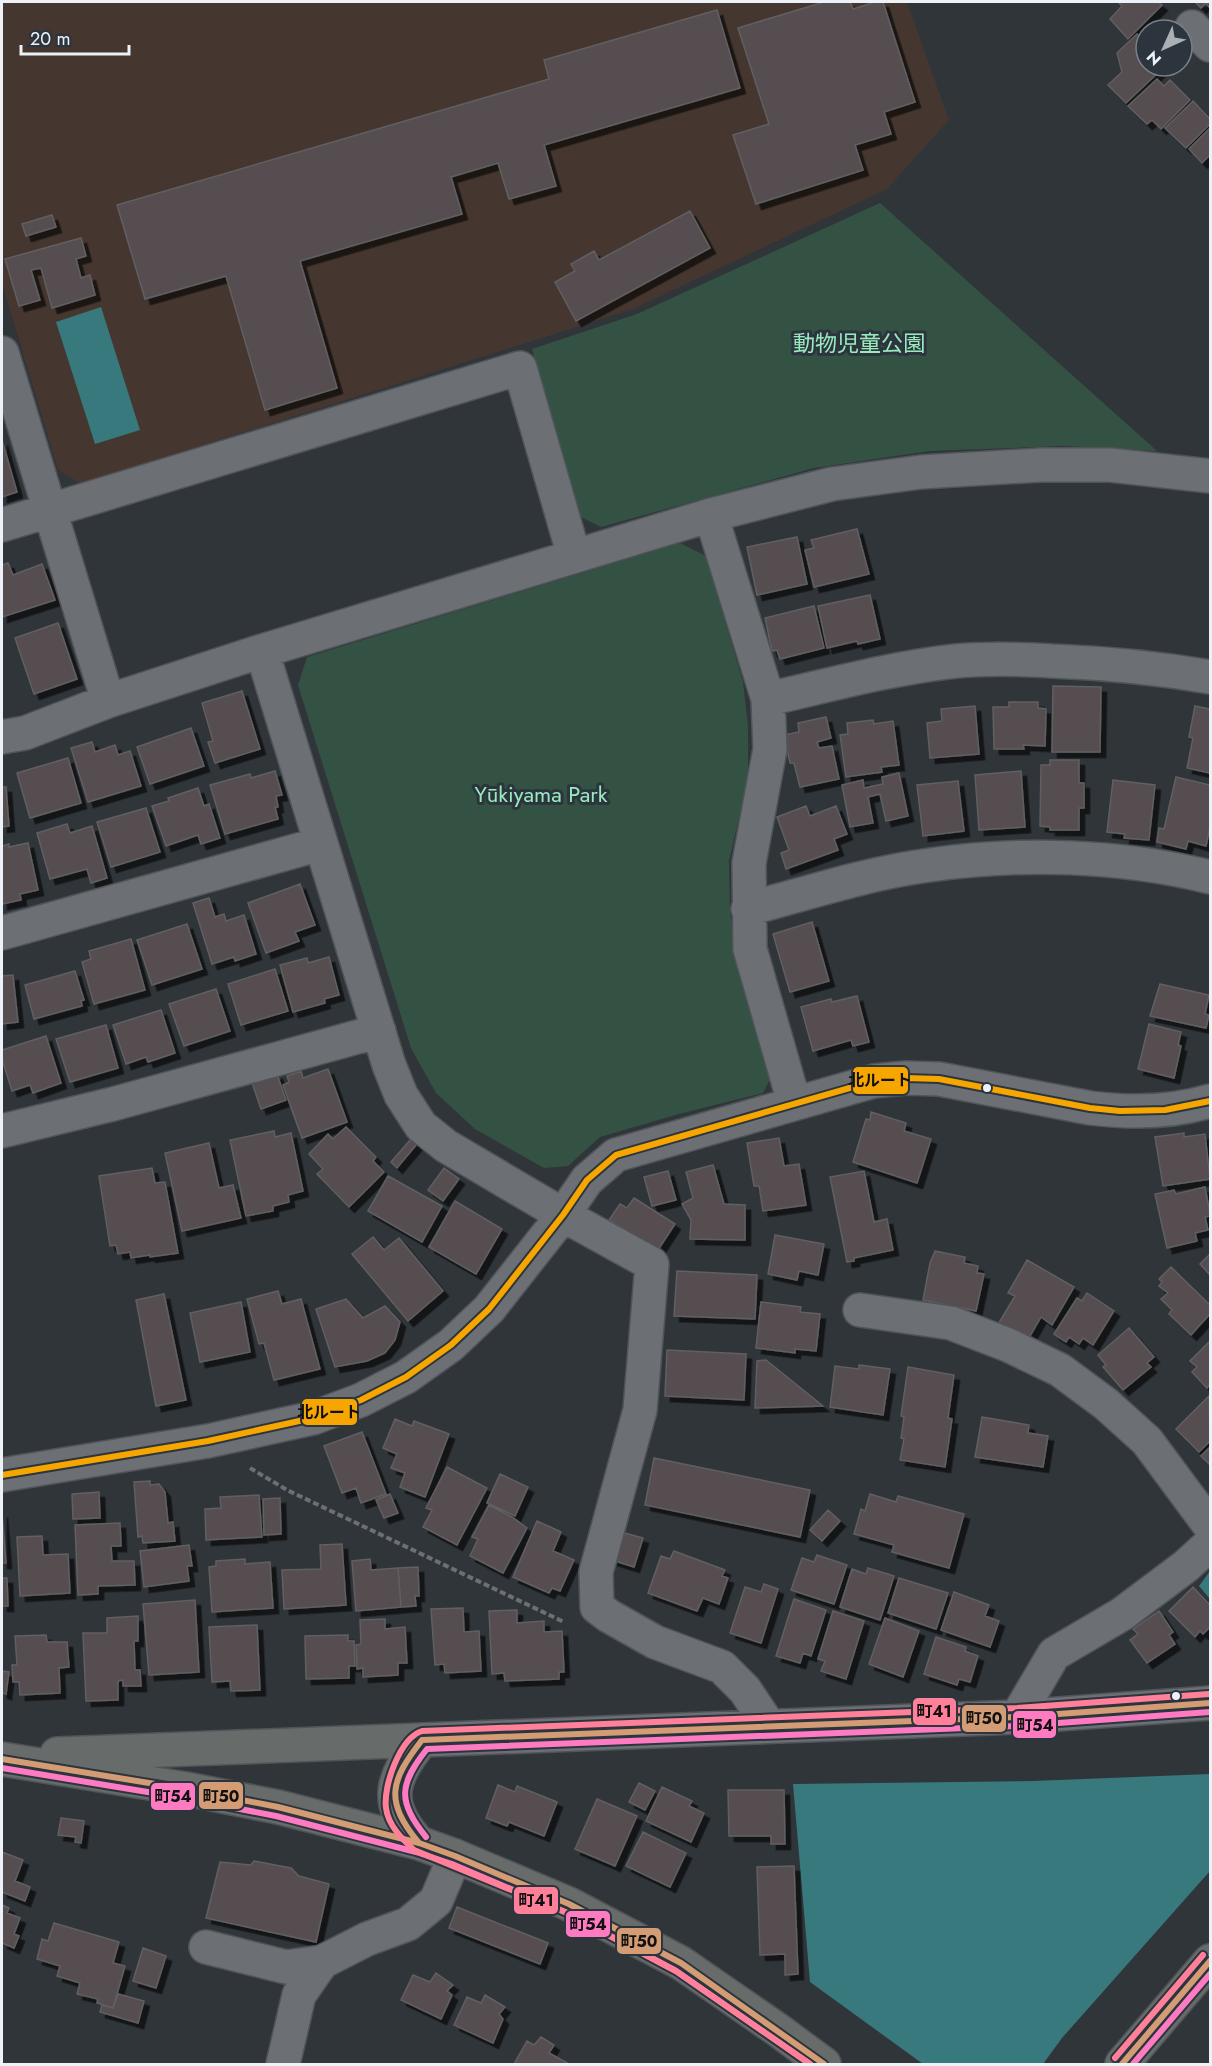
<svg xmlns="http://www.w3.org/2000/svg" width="1212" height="2066" font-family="Jost,'Noto Sans JP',sans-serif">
<defs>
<filter id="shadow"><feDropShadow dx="5.5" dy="5.5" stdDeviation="0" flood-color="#0009"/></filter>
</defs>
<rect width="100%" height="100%" fill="#30353a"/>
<!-- education -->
<path fill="#45372f" d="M2,2h905l42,118 -62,69 -254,120 -552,175 -23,-14 -56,-187z"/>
<!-- green -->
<path fill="#345243" d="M880,203l277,248 -94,-5 -133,5 -116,17 -213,59 -24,-12 -45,-166 105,-35z
M680,543l26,13 37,126 5,44v53l-19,82 1,52 10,52 30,114 -7,14 -84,21 -79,23 -32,29 -24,2 -69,-39 -39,-36 -25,-45 -113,-363 9,-28z"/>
<!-- water -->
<path fill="#37797c" d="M101,307l39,123 -45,14 -39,-122z
M1210,1571v28l-11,-13z
M1210,1774v97l-148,167 -19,26h-120l-113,-82 -17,-198 240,-3z"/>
<!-- building -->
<path fill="#554d4f" stroke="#605f62" stroke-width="1.5" filter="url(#shadow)" d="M824,2h26l3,7 22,-7h8l32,100 -31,10 7,22 -36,11 8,25 -107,34 -23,-69 36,-11 -31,-96z
M1118,2h40l4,3 -34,34 -18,-20 12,-13z
M1195,2h15v6l-4,-5 -5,5z
M717,10l23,78 -196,57 12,41 -47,13 -11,-36 -47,14 11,37 -162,47 37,127 -72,22 -39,-134 -81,23 -28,-94 432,-126 -5,-19z
M1137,34l9,8v24h19l-39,37 -18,-18 14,-13 -5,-19z
M1157,79l7,7 6,-6 20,20 -29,29 -9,-9 -5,4 -19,-18z
M1193,101l17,18v5l-24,24 -21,-20z
M1210,128v27l-8,8 -13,-14z
M690,211l20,37 -134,73 -21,-39 20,-11 -4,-7 23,-13 5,9z
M52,215l4,12 -30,9 -4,-12z
M81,238l5,18 -10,3 5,19 9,-3 5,20 -43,13 -11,-40 -10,2 9,30 -21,6 -14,-47z
M2,440l15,52 -15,5z
M857,529l12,45 -55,13 -9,-37 9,-2 -3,-8z
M797,537l10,47 -50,11 -10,-48z
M8,563l5,12 29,-11 13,36 -53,17v-52z
M870,595l10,44 -22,5 -1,-3 -30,7 -9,-42z
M814,606l10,42 -44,11 -3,-9 -5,1 -7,-33z
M58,623l19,56 -43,15 -19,-56z
M1053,686l48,1 -1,65h-48z
M242,691l18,58 -45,14 -7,-21 5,-1 -11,-38z
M1009,702h29v6l8,1 -1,37 -22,-1 1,4h-30l-1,-42h16z
M975,706l4,48 -49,4 -3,-35 15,-2 -1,-12z
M1195,706l15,3v64l-23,-5 6,-30 -4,-1z
M826,717l5,21 -14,4 2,6 13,-2 7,33 -39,8 -6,-24h-4l-6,-28 15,-3 -1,-9z
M873,720l1,4 19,-3 6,44 -18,2 1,5 -36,5 -6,-42 8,-1 -1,-11z
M191,728l13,38 -54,18 -13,-37z
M92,742l3,10 20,-7 3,10 12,-4 11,35 -53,16 -17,-54z
M68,758l13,45 -51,15 -13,-45z
M1050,760h29v23h5v25h-5v22h-29v-3l-10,-1 1,-61h9z
M275,771l7,24 -6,1 2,11h-3l3,12 -53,15 -15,-49 40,-11 1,4z
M1021,771l4,56 -46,3 -4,-55z
M899,773l9,43 -22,5 -6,-27 -12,3 5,26 -23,4 -8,-42 21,-5 1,8 19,-4 -1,-7z
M1176,777l34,8v42l-4,19 -18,-5 -2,8 -29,-7 2,-14 5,1z
M1113,780l42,5 -6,55 -25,-2 1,-4 -18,-2z
M958,781l6,50 -41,5 -6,-51z
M2,787h4l3,39 -7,1z
M198,788l6,18 5,-2 11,34 -19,6 -3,-9 -32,11 -14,-40 17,-5 -1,-3z
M806,806l4,10 26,-10 11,28 -13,5 4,11 -52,19 -5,-16 8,-3 -12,-33z
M146,808l14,44 -49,15 -14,-45z
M67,824l3,9 22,-7 15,52 -16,5 -4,-14 -37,10 -13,-46z
M28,843l10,47 -18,4 1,6 -19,4v-58l7,-2v3z
M300,884l15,41 -20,7 4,9 -33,12 -18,-50z
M209,898l6,19 9,-3 2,7 18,-6 12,39 -21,7 -1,-4 -22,7 -19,-61z
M812,922l17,59 -39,11 -17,-58z
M187,924l15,45 -50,16 -15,-45z
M131,939l14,51 -51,14 -12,-42 9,-3 -2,-8z
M329,957l10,38 -15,4 1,4 -32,9 -13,-47 27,-7 1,5z
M275,969l13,42 -47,14 -13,-41z
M75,971l9,29 -3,1 1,5 -48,13 -9,-34z
M13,975l5,47 -16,2v-48z
M1160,984l49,11 -4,19 4,1 -3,13 -56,-12z
M216,989l14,42 -46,15 -15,-42z
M857,996l12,46 -16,4 -2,-6 -38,11 -12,-44 30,-8 1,3z
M161,1010l14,43 -27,9 -2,-5 -20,7 -13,-39z
M1149,1024l32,8 -3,13 3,1 -7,32 -36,-9z
M106,1025l12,43 -48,14 -14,-43z
M46,1036l15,47 -28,10 -3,-8 -18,6 -10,-32v-9z
M328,1069l19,53 -45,16 -19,-53 6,-3 -2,-6 14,-5 2,7z
M277,1074l9,26 -25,9 -9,-26z
M871,1112l35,11 -2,8 27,8 -14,44 -64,-21 13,-43 4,1z
M346,1127l30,30 -3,4 11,11 -35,35 -32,-33 6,-5 -14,-15 19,-20 5,5z
M274,1131l1,6 16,-4 12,58 -15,4 1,7 -16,4v5l-27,5 -16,-76z
M1184,1133v4l21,-3 5,45 -47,7 -8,-49z
M412,1138l5,6 -20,24 -6,-6z
M779,1138l5,28 15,-2 7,41 -43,6 -4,-25h-5l-7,-43z
M209,1143l10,45 14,-3 8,33 -59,13 -17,-78z
M713,1165l11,39 21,1v35l-55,-1 1,-19 -9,-16 11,-6 -7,-26z
M152,1168l3,15 10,-1 13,71 -28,4v-2l-19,3 -1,-6 -12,2 -2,-9 -6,1 -11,-70z
M444,1168l15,11 -16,22 -15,-11z
M668,1171l8,29 -24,6 -8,-29z
M864,1171l10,51 13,-3 6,31 -39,8v3l-7,1 -17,-85z
M388,1176l54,30 -20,36 -54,-31z
M1205,1187l5,27v2l-5,1 3,13 -13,3 2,8 -30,7 -12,-54 19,-4 2,4z
M634,1198l41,26 -17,26 -49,-30 11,-16 7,4z
M455,1201l47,28 -26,45 -47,-27z
M775,1235l49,9 -6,31 -19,-4 -2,9 -29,-6z
M373,1237l11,13 15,-12 44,53 -35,30 -56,-67z
M935,1251l30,6 -1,6 14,3 -1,7 7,1 -8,37 -53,-11 7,-37z
M1210,1254v21l-10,-11z
M1027,1260l47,27 -22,38 -11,-8 -15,26 -29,-17 18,-30 -7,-3z
M1171,1267l39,38v9l-19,21 -22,-21 3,-4 -11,-11 7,-6 -9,-7 3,-4 -3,-3z
M677,1271l80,4 -2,44 -81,-3z
M278,1291l4,13 19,-5 19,70 -46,11 -10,-37 -5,1 -12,-45z
M1087,1293l27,18 -21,34 -10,-7 -4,6 -10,-7 -3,5 -12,-8 23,-36 5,3z
M164,1294l22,106 -30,6 -20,-106z
M346,1299l17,19 22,-12 15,16 -5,18 -10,13 -18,8 -32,6 -19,-58z
M241,1302l9,50 -50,10 -10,-49z
M761,1302l40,5 -1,5 20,2 -4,37 -21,-2v4l-39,-5z
M1129,1328l25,29 -7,6 4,4 -28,23 -20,-23 3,-2 -8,-10z
M1210,1341v43l-3,4 -15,-16 5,-5 -7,-6z
M667,1350l79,4 -2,46 -79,-4z
M766,1360l57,46 -68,2 2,-47z
M859,1365l31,4 -7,46 -53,-8 5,-41 24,3z
M908,1367l46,8 -6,43 4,1 -7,48 -45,-7 4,-21 -3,-1 3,-21 -3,-1z
M1209,1396l1,45 -11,11 -23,-23z
M982,1417l47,8 -1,8 20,3 -5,31 -68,-10z
M395,1419l17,7 2,-5 35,13 -24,63 -25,-10 5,-14 -14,-5 6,-14 -14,-6z
M362,1432l24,62 -25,9 -5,-15 -14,5 -18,-47z
M1210,1447v18l-9,-9z
M654,1458l156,32 -10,47 -155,-32z
M447,1467l40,21 -30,57 -34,-18 9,-17 -6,-2z
M500,1474l28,13 -13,29 -28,-13z
M150,1481v4l9,-1 6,8 3,31 5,-1 2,19 -32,2 -1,-7 -4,1 -4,-55z
M99,1492l1,26 -27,1 -1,-25z
M390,1494l8,19 -14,5 -8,-18z
M870,1494l26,8 2,-6 66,18 -15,54 -57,-16 2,-7 -40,-11 7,-25 4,2z
M259,1495l3,42 -56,3 -1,-31 16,-1 -1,-11z
M280,1498l1,36 -17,1 -1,-36z
M489,1505l23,12 15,11 -24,45 -33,-17 8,-17 -6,-2z
M828,1510l12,11 -18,20 -12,-11z
M2,1512l4,51h-4z
M537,1521l24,11 -8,19 21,9 -14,31 -8,-3 -3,5 -36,-16z
M120,1523l1,23h-10l1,15h22l1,24 -37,1v8l-20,1 -3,-70z
M621,1532l22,6 -9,29 -22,-7z
M42,1536l1,19 25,-1 2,39 -50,3 -3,-59z
M342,1544l4,61 -62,4 -2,-39 39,-1 -1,-24z
M189,1545l3,21h-5l2,15 -45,6 -4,-36z
M674,1551l51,19 -3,6 6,2 -9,26 -16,-6 -6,13 -49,-18 13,-37 9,3z
M817,1555l30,10 -13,39 -43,-14 11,-32 12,4z
M245,1559v5l25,-2 3,46 -61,4 -3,-45 7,-1v-5z
M370,1559l1,11 27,-2 3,39 -45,4 -4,-50z
M418,1567l1,29h-4l1,10 -15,1 -3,-39z
M868,1568l26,8 -14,44 -40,-13 12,-38 14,5z
M2,1578h5l1,28h-6z
M899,1578l49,15 -12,36 -48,-16z
M764,1584l14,5 -17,54 -31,-10 15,-46 16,5z
M1193,1587l17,18v22l-7,7 -3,-3 -5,6 -26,-26z
M954,1592l35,13 -4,11 14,5 -9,26 -49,-17z
M794,1599l32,11 -15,46 -8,-3 -3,10 -24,-7z
M195,1600l4,72 -50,3 -6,-71z
M463,1608l1,24 15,-1 2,40 -36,2 -1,-9 -9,1 -4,-56z
M517,1610v13l27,-2v11l18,-1 2,41h-5v7l-54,2 -1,-8 -12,1 -3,-63z
M833,1611l31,10 -18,58 -25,-8 4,-10 -7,-2z
M1159,1611l14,21 -4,3 6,9 -28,19 -17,-23 8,-6 -5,-5z
M138,1616v25h-4l1,29h5l1,16h-18v-6l-5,1v19l-32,1 -3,-68h24v-15z
M885,1618l34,13 -16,46 -34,-13z
M385,1619v10l20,-2 2,36h-9v12l-35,2v-9l-6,1 -1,-24 5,-1 -1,-24z
M257,1625l3,65 -29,1 -1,-10 -18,1 -3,-55z
M46,1635l1,7h20l2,25 -10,1 1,25 -40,2 -1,-13h-6l-1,-17h5l-2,-29z
M348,1635v6h6l1,25h-6v12l-43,1 -1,-43z
M936,1637l30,10 -1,4 13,5 -8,26 -11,-3 -2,6 -33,-11z
M2,1671l7,1 -3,22 -4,-1z
M639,1783l16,8 -10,19 -16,-8z
M498,1785l17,7 2,-6 40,16 -13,34 -35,-14 -2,4 -21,-8z
M662,1787l30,14 -3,5 15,7 -13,29 -45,-21z
M728,1790h56l1,54h-14v-8h-42z
M597,1799l40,17 -22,50 -40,-17z
M61,1818l23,3 -3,22 -6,-1 1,-5 -18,-2z
M643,1832l43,21 -16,34 -44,-21z
M2,1852l21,8 -8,21 15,6 -5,14 -23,-9z
M254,1861l37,7 8,8 30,8 -13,58 -110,-24 14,-56 31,3z
M794,1866l4,108 -13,1v-21l-25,1 -3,-88z
M2,1905l7,3 -2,5 13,5 -6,16 5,2 -5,12 -12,-5z
M457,1907l91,36 -8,21 -91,-36z
M54,1923l65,19 -6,21 12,3 -12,42 -16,-5 1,-4 -21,-5 3,-11 -23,-7 3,-10 -23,-7 5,-20 6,2z
M143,1948l23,8 -10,32 -23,-7z
M436,1973l17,12 -6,6 5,4 -11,24 -40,-19 12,-25 17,7z
M118,1994l26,7 -6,22 -38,-11 2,-7 11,3z
M485,1995l20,12 -6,7 4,5 -10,24 -39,-18 13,-28 14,6z
M541,2037l13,8 -5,8 20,11h-55l13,-23 7,4z"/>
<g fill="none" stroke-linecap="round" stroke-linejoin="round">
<!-- minor casing -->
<g stroke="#505458" stroke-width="36">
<path id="minor" d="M1192,27l18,18
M2,353l106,348
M711,515l57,184 2,50 -21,114 1,86 44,153
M2,525l518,-157 54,188
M262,651l127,414 12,30 20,31 25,20 117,69 89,49 -12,146 -44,162 1,35 12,9 46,26 67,25 23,23 24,36
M768,699c62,-14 124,-31 188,-38 32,-3 64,-2 96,0 53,2 106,7 158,16
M2,737l23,-4 83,-32 154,-50 449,-136 121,-31 89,-12 120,-7h69l100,11
M748,909c60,-16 120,-36 182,-44 92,-13 190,-10 280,12
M2,933l318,-89
M2,1131l111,-27 266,-73
M860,1310l91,13 57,22 52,25 46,34 41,37 63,85
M2,1475l206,-34 105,-23 48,-18 45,-23 45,-32 38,-36 74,-94 24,-35 29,-25 258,-74 32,-3 33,1 151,29c41,5 80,5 120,-7
M1017,1717l37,-63 68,-40 64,-48 24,-22
M422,1740l595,-23 193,-14
M206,1947l80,20 36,-5 45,-23 41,-15 28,-23 19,-45
M283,2064l16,-69 23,-33"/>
</g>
<!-- major casing -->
<g stroke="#505458" stroke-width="36">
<path id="major" d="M57,1754l365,-14
M2,1759l184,30 92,18 141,36 36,13 114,48 112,59 97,67 46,34
M419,1843c-36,-39 -29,-64 3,-103
M1122,2064l88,-103"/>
</g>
<!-- path -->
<path stroke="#6c7074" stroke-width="4" stroke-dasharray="6 3" stroke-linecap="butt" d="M250,1468l37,22 277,132"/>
<!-- minor -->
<use href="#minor" stroke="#6c7075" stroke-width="33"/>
<!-- major -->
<use href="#major" stroke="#676b6a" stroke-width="33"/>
<!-- bus-1 casing -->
<g stroke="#2c353e" stroke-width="10">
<path id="bus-1" d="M2,1759l184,30 92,18 141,36 36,13 114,48 112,59 143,101
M419,1843c-35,-42 -29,-62 3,-103l595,-23 193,-14
M1122,2064l88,-103"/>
</g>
<!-- bus-2 casing -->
<g stroke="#2c353e" stroke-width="10">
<path id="bus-2" d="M2,1768l182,30 92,18 140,36 36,12 113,48 111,59 134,93
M426,1837c-29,-35 -27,-53 1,-88l590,-23 193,-14
M1133,2064l77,-90"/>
</g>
<!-- bus-3 casing -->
<g stroke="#2c353e" stroke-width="10">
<path id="bus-3" d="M1115,2058l88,-103
M810,2064l-134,-93 -111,-59 -151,-62c-12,-11 -26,-25 -28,-42 -3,-22 14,-70 36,-77l595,-23 192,-14"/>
</g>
<!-- bus-4 casing -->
<g stroke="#2c353e" stroke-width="10">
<path id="bus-4" d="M2,1475l206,-34 105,-23 48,-18 45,-23 45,-32 38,-36 74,-94 24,-35 29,-25 258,-74 32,-3 33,1 151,29 30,3 45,-1 45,-9"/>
</g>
<!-- bus-1 -->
<use href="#bus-1" stroke="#d39c74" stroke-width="6"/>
<!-- bus-2 -->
<use href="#bus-2" stroke="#fe7ac1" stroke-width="6"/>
<!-- bus-3 -->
<use href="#bus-3" stroke="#ff8098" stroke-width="6"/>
<!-- bus-4 -->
<use href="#bus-4" stroke="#f7a600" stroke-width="6"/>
</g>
<!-- markers -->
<g fill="#edf2f9" stroke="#2c353e" stroke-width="2">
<circle cx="987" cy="1088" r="5"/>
<circle cx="1176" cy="1696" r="5"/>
</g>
<g text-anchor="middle" stroke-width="6" stroke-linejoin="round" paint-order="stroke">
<!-- park labels -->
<g font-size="22" fill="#99ebbe" stroke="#2c353e">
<text x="859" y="351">動物児童公園</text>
<text x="541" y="802">Yūkiyama Park</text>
</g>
</g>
<g stroke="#2c353e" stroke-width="2">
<rect x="852" y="1066" width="57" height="29" rx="6" fill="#f7a600"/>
<rect x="301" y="1398" width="57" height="28" rx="6" fill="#f7a600"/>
<rect x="912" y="1697" width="45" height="29" rx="6" fill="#ff8098"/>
<rect x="961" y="1704" width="46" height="29" rx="6" fill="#d39c74"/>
<rect x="1012" y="1710" width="45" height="29" rx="6" fill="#fe7ac1"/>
<rect x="198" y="1781" width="46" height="29" rx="6" fill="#d39c74"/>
<rect x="150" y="1782" width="46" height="29" rx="6" fill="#fe7ac1"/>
<rect x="513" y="1886" width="46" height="29" rx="6" fill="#ff8098"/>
<rect x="565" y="1910" width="46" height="28" rx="6" fill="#fe7ac1"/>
<rect x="616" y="1927" width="46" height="28" rx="6" fill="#d39c74"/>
</g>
<g font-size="16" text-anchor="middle" font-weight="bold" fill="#111">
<text x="880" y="1086">北ルート</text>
<text x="329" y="1418">北ルート</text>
<text x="934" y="1717">町41</text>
<text x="984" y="1724">町50</text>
<text x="1035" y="1731">町54</text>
<text x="221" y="1802">町50</text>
<text x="173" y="1802">町54</text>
<text x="536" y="1906">町41</text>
<text x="588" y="1930">町54</text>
<text x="639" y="1947">町50</text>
</g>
<!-- border -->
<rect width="1212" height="2066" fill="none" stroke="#edf2f9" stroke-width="6"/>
<!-- north arrow -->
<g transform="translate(1164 48) rotate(225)"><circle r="28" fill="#2c353e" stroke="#798189" stroke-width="1.5"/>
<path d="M0-4.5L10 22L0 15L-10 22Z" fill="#abb0b6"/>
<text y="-9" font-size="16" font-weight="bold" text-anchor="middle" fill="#edf2f9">N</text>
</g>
<!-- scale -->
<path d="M21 45v9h108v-9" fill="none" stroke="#edf2f9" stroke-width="3"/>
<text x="30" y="45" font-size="18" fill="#edf2f9" stroke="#2c353e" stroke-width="4.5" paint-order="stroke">20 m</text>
</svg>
